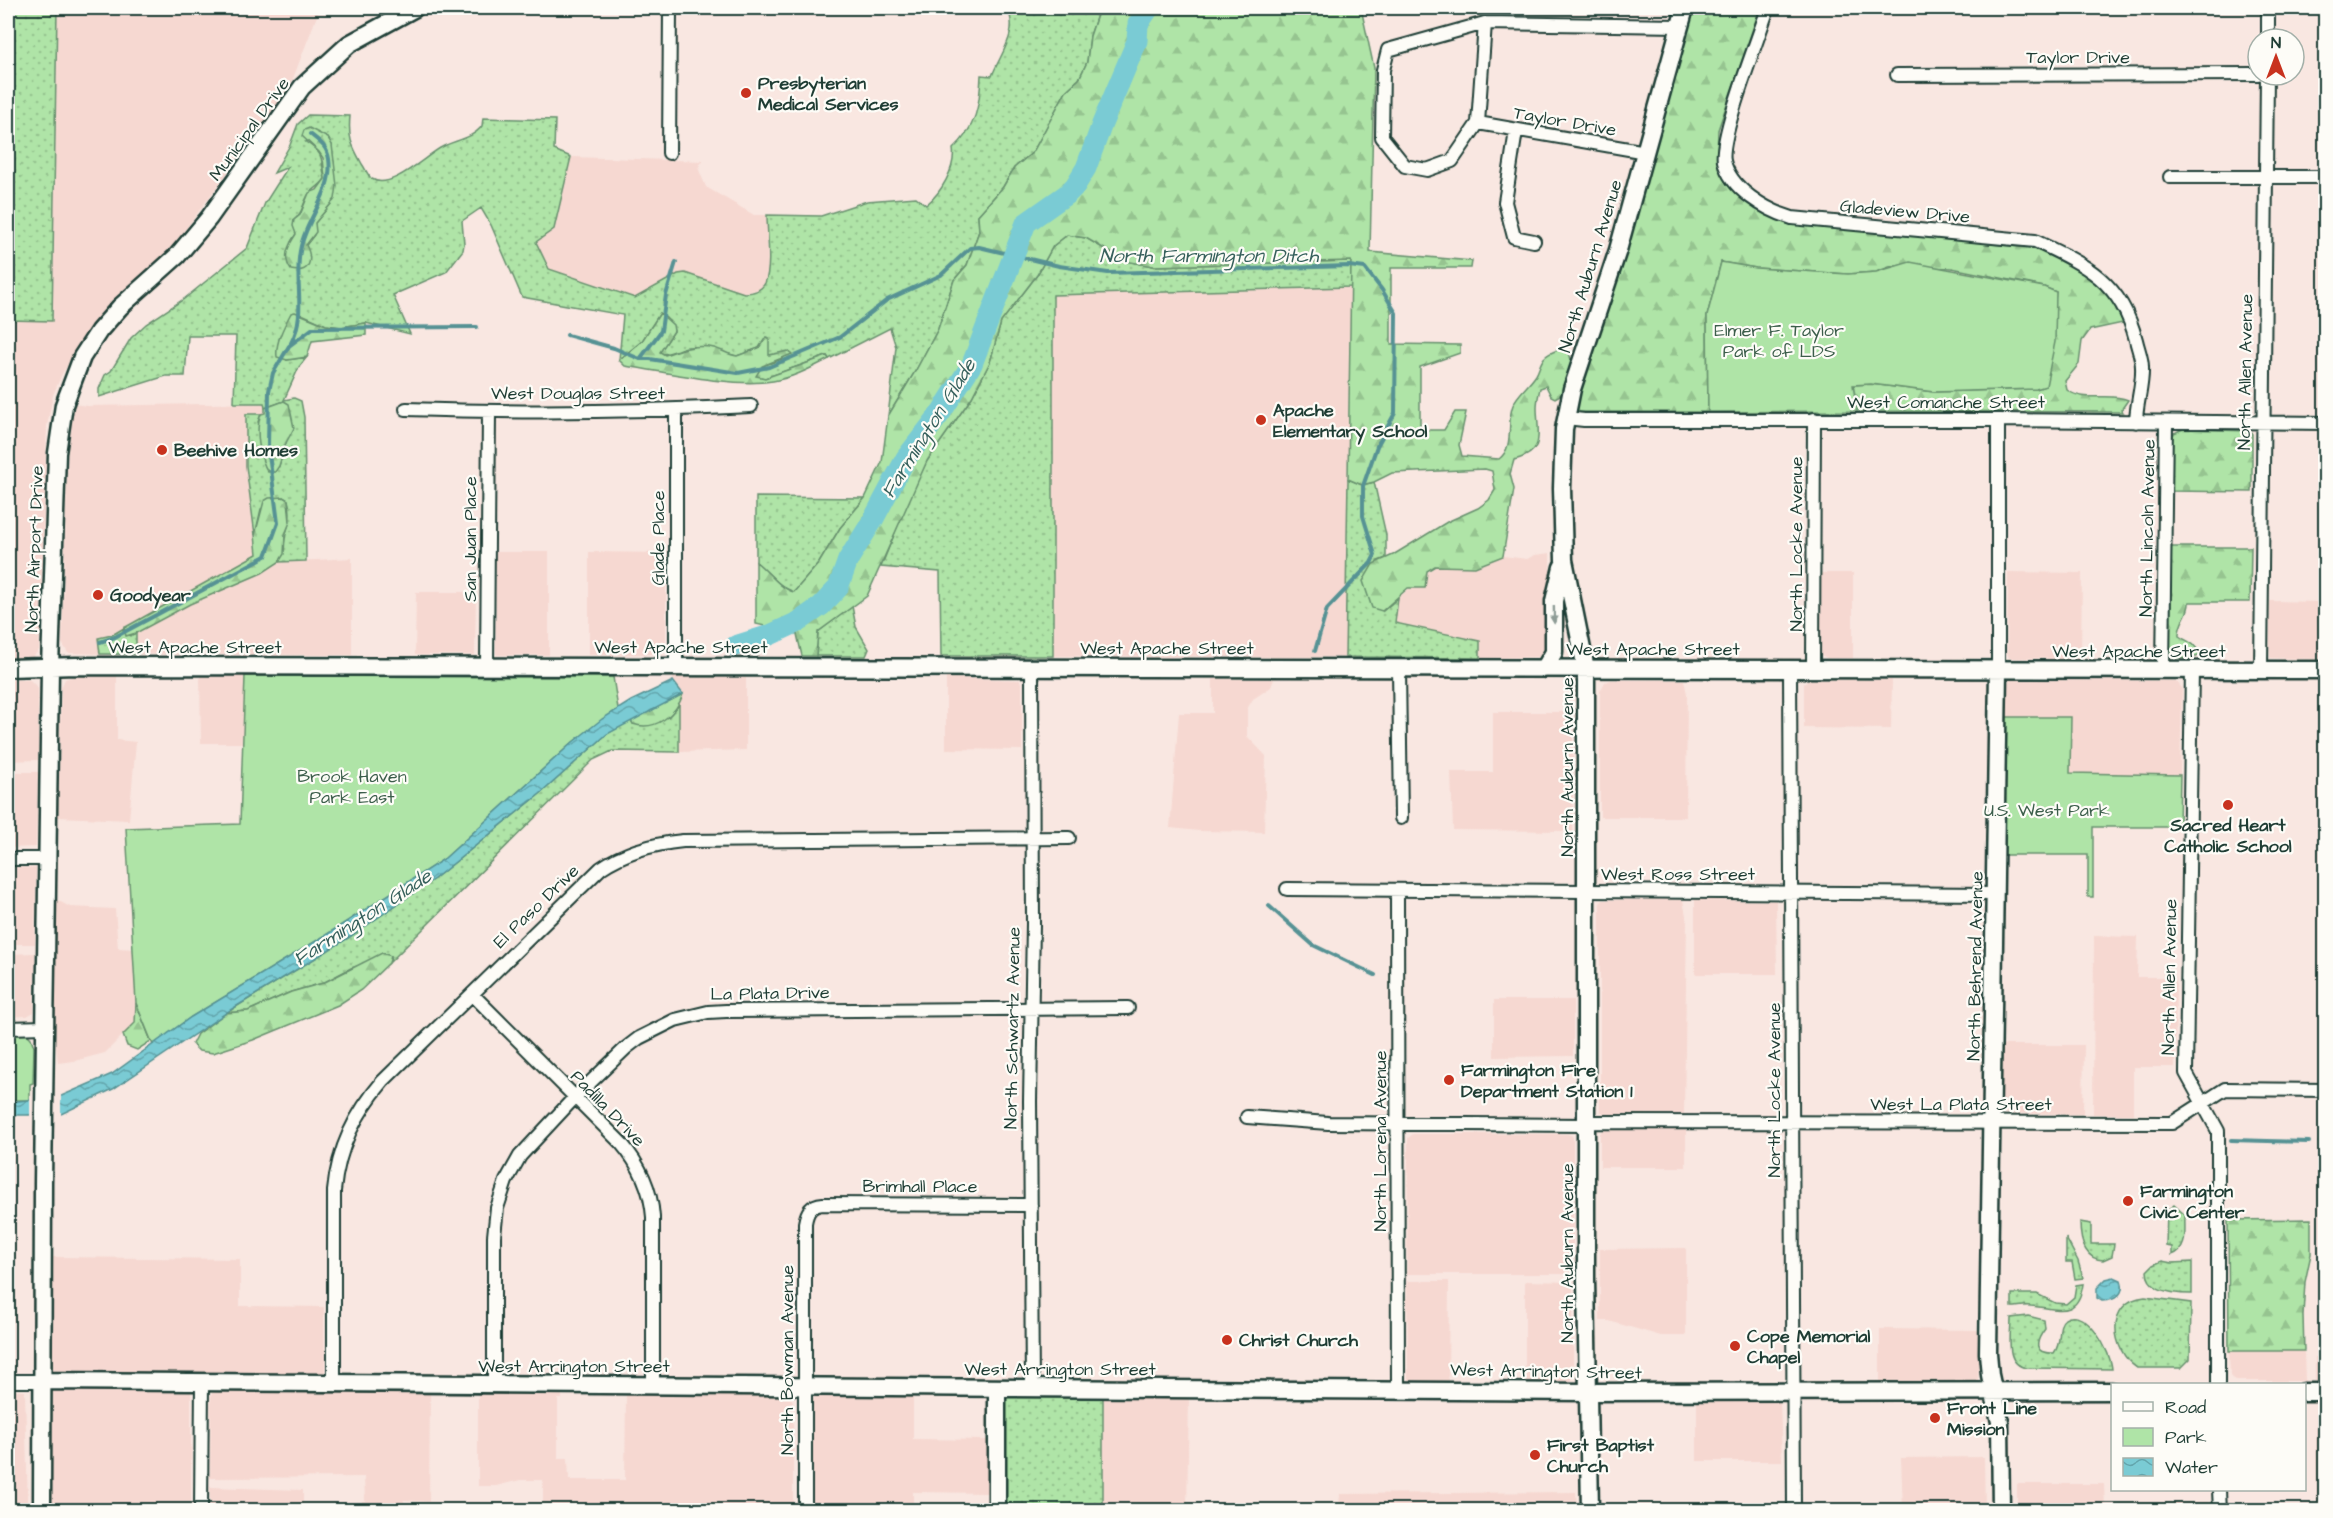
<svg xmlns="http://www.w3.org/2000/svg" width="2333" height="1518" font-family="'Architects Daughter',sans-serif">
<defs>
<pattern id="grass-dots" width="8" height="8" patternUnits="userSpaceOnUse" patternTransform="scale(1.5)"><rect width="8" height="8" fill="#afe4a7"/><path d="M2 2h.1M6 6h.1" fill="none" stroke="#96c490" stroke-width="1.8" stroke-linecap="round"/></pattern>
<pattern id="forest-firs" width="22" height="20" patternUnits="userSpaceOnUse" patternTransform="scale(1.5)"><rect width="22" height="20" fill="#afe4a7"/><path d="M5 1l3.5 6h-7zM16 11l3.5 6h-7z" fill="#96c490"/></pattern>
<pattern id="water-waves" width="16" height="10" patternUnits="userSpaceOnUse" patternTransform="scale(1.5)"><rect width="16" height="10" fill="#7acbd4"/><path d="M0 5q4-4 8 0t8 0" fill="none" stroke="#63a6ad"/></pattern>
</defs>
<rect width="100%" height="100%" fill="#f9e7e1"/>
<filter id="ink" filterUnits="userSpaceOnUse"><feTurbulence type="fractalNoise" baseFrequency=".0167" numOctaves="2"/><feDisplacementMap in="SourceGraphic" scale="12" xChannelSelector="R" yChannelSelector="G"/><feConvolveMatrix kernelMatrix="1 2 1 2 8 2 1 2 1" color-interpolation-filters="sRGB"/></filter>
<g filter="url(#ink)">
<!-- built -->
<path fill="#f6d8d1" d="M57,8h263l-31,81 -104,141 -23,29 -47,41 -24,27 -29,47 -9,21 -6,31 -8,224 -6,7 -25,1v-338l44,1z
M571,157l133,4 -4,3 -1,6 7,17 48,28h13l1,54 -3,14 -5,6 -16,4 -59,-20 -7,1 -42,24 -87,-29 -13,-27 18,-13z
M1351,287l-6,370 -292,-1v-361z
M265,403l-7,151 -146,81 -14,3 2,16 -32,-1 -6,-10 6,-195 2,-22 5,-22 12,2z
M496,552h53v103h-52l-1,-2z
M589,552l77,1v94l-3,7 -74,1z
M1550,553l1,92 -5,8 -6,4 -60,1v-17l-86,-18 4,-25 37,-32 40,1 28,-11 24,3 8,-4z
M352,558v97l-216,-1v-21l54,-29 72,-31 17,-11z
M2008,572l74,1 -1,86 -72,-1 -2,-5z
M1821,573h32v85h-26l-6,-3z
M416,592h60l-1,63h-60z
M2270,601l55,1v57l-55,-1z
M75,676h42v64l19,2 -7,78 -71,-3 3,-129 4,-9z
M200,676h45l-2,67h-42z
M673,677l73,1v72l-67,2v-47l4,-11 -10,-13z
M946,678l74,2 2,6v64l-76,-1z
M1213,679h61l-3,8 -18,12 -6,10v27l19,20 -2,76 -65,-1 -29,-3 9,-115h34z
M8,680h22l8,8v72l-30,1z
M1611,680h73l3,14 -1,123h-86v-126l5,-9z
M1807,680h85l-1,49 -87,-1v-44z
M2010,680l166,1 6,7 -2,87 -110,-2 -65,-56 1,-33z
M1493,712h80v122l-6,-3 -114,-1 -2,-58h42z
M8,772h30l-2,75 -28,1z
M8,867l28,1 -1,76h-27z
M57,900l13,7 45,2 3,39 15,1 3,54 -1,20 -30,30 -31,8 -16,2 -3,-27z
M1603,900h80l4,21 -3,193h-79l-5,-3v-208z
M1695,900l81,1 1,73h-82z
M2094,936l44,1 -1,40h39l-1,90h-42v47h-40z
M35,953l-1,59 -7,4 -19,1v-63z
M1494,1000h79v56l-79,1z
M2000,1045h84l-1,69 -80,-1 -4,-5z
M1603,1129h83v38h-86v-33z
M1413,1134h154l4,1 2,2v137h-166l1,-136z
M1686,1248v88h-25l-52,-15h-9v-72z
M53,1257l187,2v47l84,1 1,64 -5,4 -266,-1 -2,-4z
M1407,1281h42l-1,101h-38l-2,-3z
M1525,1281l48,1v96l-2,3 -46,1z
M1880,1329l97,1 3,3 -2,49 -98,1z
M2229,1351h75l1,30h-70l-5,-5z
M2315,1357h10v24h-10z
M55,1389l136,3v118h-139v-117z
M8,1390l17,1 3,119h-20z
M215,1391l215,1 -1,110 -25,-2 -1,10h-41v-9h3l-1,-24 -154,1 1,-84z
M478,1392l84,1v6h-4v59h10l1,22h56l1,-87 164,2 3,7v108h-250v-30h-23l-24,6h-18z
M821,1395h92v44l75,1v53l-75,-1v18h-100v-110l2,-4z
M1103,1397h86l-2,113h-84z
M1697,1399l83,1 2,61h-85z
M2316,1402h9v108h-8z
M1984,1457l1,53h-82l-2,-52z
M2017,1484h87l1,24 51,-5 52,-1v8h-191z
M210,1487l93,3v20h-93z
M1576,1492l1,18h-304v-2l66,1 1,-15z"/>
<!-- grass -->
<path fill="url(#grass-dots)" stroke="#67906e" stroke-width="1.5" fill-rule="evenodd" d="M8,8h49l-5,313 -44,-1z
M1007,8h100l-9,4 -8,24 -3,26 -8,17 -13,12 -33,61 -19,16 -11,19 -25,28 1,16 -12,34 -13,15 -16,49 -22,41 -28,46 8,-69 -6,-19 -61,31 -2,-3 -62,22 -10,-2 7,-10 20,-7 -14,-4v-17h-2l-7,10 -22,8c-17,-3 -31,-11 -49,-9 -10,1 -19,9 -29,6l15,-22c-2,-8 -7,-13 -14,-18l-18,28 -23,19 4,-45 -101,-18 -31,-72 -10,-17 -19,13 2,23 -1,6 -17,22 -53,23 17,39 -44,-11 -25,4 -15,-2 -22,-10 -17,45 20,-3 -8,10 -15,33 10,-2 7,3 3,16 2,144 -27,1c6,-10 4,-18 7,-28 3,-13 6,-20 2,-34l-5,-3 -22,12 -6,26 -9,-69v-52h15l-3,8 21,44 7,-23 -2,-42 -19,7 -1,-5h-30l2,-67h-48l-3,40h-19l-67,21v-8l6,-14 6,-4 20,-33 15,-14 38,-25 63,-51 18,-45 23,-36 -14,6 16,-28 8,-21 10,-9 42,1c-2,22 1,28 12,48 3,4 6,12 10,15 19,12 54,-24 70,-32 13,-7 30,-8 40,-21l1,-8 72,2 -1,30 17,7 -17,72 -18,13 13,27 86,29 43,-24 7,-1 59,20c8,0 17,-2 21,-10 7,-15 2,-50 2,-68l54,1 46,-15 49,-4 10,8c15,-12 30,-37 27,-56 23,-21 27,-44 28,-74l11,1c8,-22 28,-44 15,-68zM328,138l4,7 -1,8 3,9 -3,42 -16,19 -1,12 -8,10 -15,-3 5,-8 -2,-14c9,-7 8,-14 13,-23 2,-6 12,-9 18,-18 -5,-20 1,-24 -19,-37z
M1067,235l19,3 39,23 28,5 198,-5v26l-298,8v361h-112l-1,-84 -59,-5 27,-67 19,-39 45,-64 18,-35 11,-40 36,-47 16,-29z
M1348,479l14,6 12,-3 12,53v23l-8,3 5,50 15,-13 -3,25 85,18v17l-135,-1z
M756,497l109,1 -25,30 -21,35 -25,29c-16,-5 -25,-20 -38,-30z
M852,606l4,21 13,22 -3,7h-50l2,-24z
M124,628l-1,3 7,5 6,-3v21h-36l-2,-16 14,-3z
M679,705v47l-67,-1 -19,9 -204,203 2,-7 -40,12 -28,15 -32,9 -43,19 -22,2 122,-75 86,-59 106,-85 67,-60 24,-14 2,4 35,-7z
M2174,1205l11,10c-1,15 4,34 -13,40v-8l-6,-1 1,-35z
M2080,1222l11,2v20h23l-2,12 -9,4c-20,-1 -23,-23 -23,-38z
M2066,1238l12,23 5,17 -8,1 -3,-17h-6z
M2162,1261l10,2 20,-1v32c-16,0 -45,-2 -45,-23l6,-6z
M2083,1284c-5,36 -27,24 -52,22 -7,-1 -13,1 -19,1v-13h25l18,9 11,1 8,-7 2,-12z
M2145,1297l46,6 -1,56 -9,9h-44c-26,-17 -33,-67 8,-71z
M2028,1316l16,4 1,9c-10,13 -12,25 9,24 9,-11 2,-28 11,-34 22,-13 46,34 47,50l-85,-1c-23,-3 -16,-32 -16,-50z
M1009,1396l94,1v113h-98v-111z"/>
<!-- forest -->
<path fill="url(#forest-firs)" stroke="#67906e" stroke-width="1.5" d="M1107,8h37l-7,12 -4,23 -34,79 -15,45 -24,28 -34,19 -10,10 -15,55 -31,85 -32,49 -34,44 -29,54 -28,39 -18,40 -38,26 -22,11 -13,-3v-62c13,10 23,26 38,30l25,-29 21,-35 25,-30 17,-36 6,-46 28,-46 22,-41 16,-49 13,-15 12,-34 -1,-16 25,-28 11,-19 19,-16 33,-61 13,-12 8,-17 3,-26 8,-24z
M1152,8h209l13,60 -4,184 102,9 -1,7h-80v76l69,1v8l-40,14v63h24l11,-18h11l-7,33 3,11 37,3c16,-12 7,-37 14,-54 4,-11 16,-19 23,-30 3,-5 4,-12 8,-17 4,-5 11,-7 16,-9l9,3 3,12 -10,30 -7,4 -4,-2 -5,-10 -6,2c-1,6 -3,12 -3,19 0,26 10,45 -23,53l-4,14 4,15 -11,67 -28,11 -40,-1 -8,5 -2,17h-17l-26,23 -10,-3 -9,-27 10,-17 20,-9 54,-33 31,-14 11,-8 6,-10 -3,-19 -7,-2 -93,4 -18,9 -12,3 -14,-6 3,-218 -198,5 -28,-5 -39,-23 -19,-3 -14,11 -16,29 -36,47 -11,40 -18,35 -45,64 -60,135 -49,36 -2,24h-14l-5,-22 -9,-2 32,-18 21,-18 8,-30 19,-30 41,-77 69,-99 2,-15 13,-34 17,-32 14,-46 10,-12 46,-31 6,-10 16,-50 10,-23 9,-19 14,-21 7,-42z
M1692,8h68l-42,122 -1,26 4,17 6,11 8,8 11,8 51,24 233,24c39,10 80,36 93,75l-33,7 -8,11 -3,23 -14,17 2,9c18,13 42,2 61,10l-7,10 2,2 -266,-1 -4,-26 18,-1 63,8 102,-3 9,-3 11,-94 -12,-5 -92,-19 -60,-2 -16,6 -28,2 -92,-6 -35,-6 -14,54 1,96h-128l-3,-2v-11z
M309,128l19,10 4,7 5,41 -2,13 -20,24 1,9 -10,13c7,14 5,29 -15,25 -9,-13 -3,-24 5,-36l-3,-8 1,-6 6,-5 9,-22 8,-3 8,-11 -2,-21 -4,-6 -17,-16 2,-6z
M295,312l31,13 15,2 25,-4v12l-54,6 -5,16 -20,3 -10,-3c-2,-14 7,-31 14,-44z
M660,313l13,12 1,6 -14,21 5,3c16,-6 32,-11 49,-7 8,2 15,7 23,8l22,-8 7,-11 3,1v17l19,-4 4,3 -30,12 -6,10 9,2 62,-22 2,3c-18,9 -36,19 -56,22 -40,7 -106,-9 -148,-15l-6,-6 23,-19z
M284,401l5,3 5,24 -8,15 -7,23 -4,6h-7c-9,-14 -13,-43 -7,-58l4,-1v-5z
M2183,429l67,2 2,3v58l-81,-1 1,-52 2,-6z
M283,497l5,3 2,22 -5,13 -1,19 -5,8 -17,11 -72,31 -54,29 -10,3 -2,-8 133,-74 -2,-19 9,-34 5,-3z
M2170,547h81l-1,55h-61c1,12 -11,20 -10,34 9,6 17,7 21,19l-8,4 -24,-2z
M683,694c-6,20 -28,38 -50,30l-2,-4z
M382,953l9,3 -2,7 -28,27 -23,15 -85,35 -40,13 -14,-2 -7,-7 5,-10 29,-21 22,-2 43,-19 32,-9z
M136,1003l15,38 -14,9 -10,-4 -4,-11 12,-12z
M2311,1219v35l-6,28 -2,33 1,36h-75l-1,-131z"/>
<!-- park -->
<path fill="#afe4a7" stroke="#67906e" stroke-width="1.5" d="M1721,262l35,6 92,6 28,-2 34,-10 134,25 12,5 -1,50 -9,44 -10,3 -102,3 -63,-8 -18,1 4,26 -149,1 -1,-96z
M245,676l368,1 5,32 -45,33 -129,117 -118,76 -135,82 -38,28 -17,-42 -10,-175 114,-4z
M2005,717h66l-1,56 110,2 -1,52h-86v70h-5v-42h-85z
M8,1034h19l4,4 3,9 -1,36 -3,1v16h-22z"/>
<!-- water -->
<path fill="url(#water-waves)" stroke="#569294" stroke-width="1.5" d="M673,681l10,13 -76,40 -67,60 -106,85 -86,59 -116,71 -119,80 -54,26h-51v-13l51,-5 53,-23 79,-57 135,-82 118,-76 129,-117 29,-23 29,-18z
M2114,1277l7,3c5,14 -6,21 -19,21l-5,-3v-10l9,-9z"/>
<!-- pier -->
<path fill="#f9e7e1" d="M61,1093v24l-31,1v-22z"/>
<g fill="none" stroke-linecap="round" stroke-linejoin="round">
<!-- stream -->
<path stroke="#569294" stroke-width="4" d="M567,335l47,13 26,11h10l88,14 31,-6 71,-30 47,-37 54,-25 29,-27 9,-1 80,19 49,7 241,-7 16,2 17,22 14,23 -1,100 -18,33 -14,40v30l12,39 -4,8 -44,46 -12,42
M291,343c16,-30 3,-61 9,-92 5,-32 34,-59 29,-92 -2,-13 -9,-17 -19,-25
M640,359l21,-28 5,-36 10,-33
M100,642l15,-5 151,-81 12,-33 -10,-77 1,-55 4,-18 16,-27 24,-18 164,-1
M1269,906l44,39 62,30
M2231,1140l78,2
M2320,1142h6"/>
<!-- river -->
<path stroke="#7acbd4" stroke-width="21" d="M735,646l35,-11 28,-13 23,-16 17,-18 10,-28 25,-40 33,-62 34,-44 32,-50 54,-141 41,-29 8,-8 11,-18 16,-44 35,-83 1,-17 11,-16"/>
<!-- street casing -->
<g stroke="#1f3d34" stroke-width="16">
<path id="street" d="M1768,8c-9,29 -49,129 -44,153 6,28 42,49 68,57l243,23c51,24 86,40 101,99 2,9 6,18 6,27 1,19 -6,37 -6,55
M1485,23l-7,100 -26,38 -25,9 -22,-4 -23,-29 1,-67 5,-20 97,-27 195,3
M2268,39v-31
M1897,75l361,-1
M1478,123l168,29
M1516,131l-11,71 9,35 20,4
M669,153l1,-145
M2170,177h156
M406,409c115,4 230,3 345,-3
M676,410v256
M1566,418l18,2h414l328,3
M1998,420v250
M487,666l2,-254
M1399,668l2,150
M1790,669l4,841
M1813,669l1,-250
M2163,670l3,-248
M2192,670l-6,403 32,58v253
M2261,670l6,-595
M8,859h41
M1287,889l709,5
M1397,892l1,497
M472,994l149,149c19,22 30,46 32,74v169
M8,1028l37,-1
M1247,1117l81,6 259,2
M1586,1122l586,1 53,-34 101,1
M8,1381h35
M334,1383v-192c4,-43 21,-77 49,-110l218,-213c25,-17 52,-24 82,-27l386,-3
M494,1385v-149l3,-28 9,-27 14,-25 54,-58 52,-50 13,-10 36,-18 33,-8 18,-1 402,-3
M1032,1388l-2,-287 3,-177 -1,-257
M2219,1490l1,20
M201,1510l1,-128
M805,1510v-287c2,-12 6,-18 18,-19l208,1"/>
</g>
<!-- secondary casing -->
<g stroke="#1f3d34" stroke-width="21">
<path id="secondary" d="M8,668l68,-2 2250,4
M1544,669l10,-17v-51l8,-34
M1998,670l-10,683 2,22 10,47 1,88
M43,1381l1545,11 524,-1
M997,1388v122
M2304,1392h22
M42,1510l1,-327 7,-516 7,-214 7,-48 18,-48 17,-26 21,-24 57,-51 32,-38 93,-131 47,-43 66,-36
M1590,1510l-4,-231v-610l-22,-109 -2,-72 2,-59 8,-40 46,-139 67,-242"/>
</g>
<!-- street -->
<use href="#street" stroke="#fdfcf7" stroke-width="12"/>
<!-- secondary -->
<use href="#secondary" stroke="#fdfcf7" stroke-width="16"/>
</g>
<!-- one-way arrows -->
<defs><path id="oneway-solid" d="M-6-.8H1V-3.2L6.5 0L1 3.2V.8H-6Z" transform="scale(1.5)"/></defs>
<use fill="#8e9c96" href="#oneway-solid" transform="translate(1554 615) rotate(89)"/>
</g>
<!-- markers -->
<g fill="#c8321e" stroke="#fdfcf7" stroke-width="2">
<circle cx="746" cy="93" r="6"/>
<circle cx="1261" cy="420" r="6"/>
<circle cx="162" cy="450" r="6"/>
<circle cx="98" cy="595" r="6"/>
<circle cx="2228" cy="805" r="6"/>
<circle cx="1449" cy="1080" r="6"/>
<circle cx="2128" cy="1201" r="6"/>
<circle cx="1227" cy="1340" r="6"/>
<circle cx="1735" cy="1346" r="6"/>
<circle cx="1935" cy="1418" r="6"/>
<circle cx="1535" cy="1455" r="6"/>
</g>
<g text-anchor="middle" stroke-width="4.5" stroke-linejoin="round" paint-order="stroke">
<!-- street labels -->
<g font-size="18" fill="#1f3d34" stroke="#fdfcf7">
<text x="2078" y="63">Taylor Drive</text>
<text transform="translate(1565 121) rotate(10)" y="6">Taylor Drive</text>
<text transform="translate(249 129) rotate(-54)" y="6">Municipal Drive</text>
<text transform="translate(1905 211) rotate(5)" y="6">Gladeview Drive</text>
<text transform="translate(1590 266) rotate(-73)" y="6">North Auburn Avenue</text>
<text transform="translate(2245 372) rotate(-89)" y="6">North Allen Avenue</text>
<text x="578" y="399">West Douglas Street</text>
<text x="1946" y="408">West Comanche Street</text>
<text transform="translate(2147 528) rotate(-89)" y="6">North Lincoln Avenue</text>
<text transform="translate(658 538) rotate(-90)" y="6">Glade Place</text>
<text transform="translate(470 539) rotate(-90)" y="6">San Juan Place</text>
<text transform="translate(1796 544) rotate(-90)" y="6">North Locke Avenue</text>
<text transform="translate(34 549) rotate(-88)" y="6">North Airport Drive</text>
<text x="195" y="653">West Apache Street</text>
<text x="681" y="653">West Apache Street</text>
<text x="1167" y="654">West Apache Street</text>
<text x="1653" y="655">West Apache Street</text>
<text x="2139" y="657">West Apache Street</text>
<text transform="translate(1567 767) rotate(-90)" y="6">North Auburn Avenue</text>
<text x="1678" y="880">West Ross Street</text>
<text transform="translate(536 906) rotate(-44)" y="6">El Paso Drive</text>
<text transform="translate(1975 966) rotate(-89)" y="6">North Behrend Avenue</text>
<text transform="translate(2169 977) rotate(-89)" y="6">North Allen Avenue</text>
<text transform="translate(770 993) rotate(-1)" y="6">La Plata Drive</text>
<text transform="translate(1012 1028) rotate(-89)" y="6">North Schwartz Avenue</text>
<text transform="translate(1774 1090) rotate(-90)" y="6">North Locke Avenue</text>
<text x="1961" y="1110">West La Plata Street</text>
<text transform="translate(608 1108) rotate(46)" y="6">Padilla Drive</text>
<text transform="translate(1380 1141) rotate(-90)" y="6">North Lorena Avenue</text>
<text x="920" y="1192">Brimhall Place</text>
<text transform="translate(1567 1253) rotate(-90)" y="6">North Auburn Avenue</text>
<text transform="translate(787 1360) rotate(-90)" y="6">North Bowman Avenue</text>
<text x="574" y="1372">West Arrington Street</text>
<text x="1060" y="1375">West Arrington Street</text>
<text transform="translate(1546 1371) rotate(1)" y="6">West Arrington Street</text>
</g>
<!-- poi labels -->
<g font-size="18" font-weight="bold" fill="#1f3d34" stroke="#fdfcf7" text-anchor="start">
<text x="758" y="89">Presbyterian<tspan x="758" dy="21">Medical Services</tspan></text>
<text x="1273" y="416">Apache<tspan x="1273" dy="21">Elementary School</tspan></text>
<text x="174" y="456">Beehive Homes</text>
<text x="110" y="601">Goodyear</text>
<text x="2228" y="831" text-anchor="middle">Sacred Heart<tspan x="2228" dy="21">Catholic School</tspan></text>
<text x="1461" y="1076">Farmington Fire<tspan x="1461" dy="21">Department Station 1</tspan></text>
<text x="2140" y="1197">Farmington<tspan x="2140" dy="21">Civic Center</tspan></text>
<text x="1747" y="1342">Cope Memorial<tspan x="1747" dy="21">Chapel</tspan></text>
<text x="1239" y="1346">Christ Church</text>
<text x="1947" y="1414">Front Line<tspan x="1947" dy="21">Mission</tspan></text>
<text x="1547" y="1451">First Baptist<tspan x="1547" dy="21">Church</tspan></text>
</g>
<!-- park labels -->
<g font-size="18" fill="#3c5e4b" stroke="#fdfcf7">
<text x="1779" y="336">Elmer F. Taylor<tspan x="1779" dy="21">Park of LDS</tspan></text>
<text x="352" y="782">Brook Haven<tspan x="352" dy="21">Park East</tspan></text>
<text x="2047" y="816">U.S. West Park</text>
</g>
<!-- water labels -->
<g font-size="20" font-style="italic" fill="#36605c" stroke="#fdfcf7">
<text x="1209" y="262">North Farmington Ditch</text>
<text transform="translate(928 428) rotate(-58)" y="7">Farmington Glade</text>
<text transform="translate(362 917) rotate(-33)" y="7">Farmington Glade</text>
</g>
</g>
<!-- margin -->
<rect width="2333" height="1518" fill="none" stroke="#fdfcf7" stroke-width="30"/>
<rect x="15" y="15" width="2303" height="1488" fill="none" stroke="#1f3d34" stroke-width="2" filter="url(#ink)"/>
<!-- legend -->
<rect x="2111" y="1383" width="195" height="108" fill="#fdfcf7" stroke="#a4b0a9" stroke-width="1.5"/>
<rect x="2123" y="1402" width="30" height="9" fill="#fdfcf7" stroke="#a4b0a9" stroke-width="1.5"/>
<text x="2165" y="1413" font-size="18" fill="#1f3d34">Road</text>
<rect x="2123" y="1428" width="30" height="18" fill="#afe4a7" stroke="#a4b0a9" stroke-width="1.5"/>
<text x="2165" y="1443" font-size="18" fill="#1f3d34">Park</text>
<rect x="2123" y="1458" width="30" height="18" fill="url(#water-waves)" stroke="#a4b0a9" stroke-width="1.5"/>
<text x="2165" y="1473" font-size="18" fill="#1f3d34">Water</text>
<!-- north arrow -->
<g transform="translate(2276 57)"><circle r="28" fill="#fdfcf7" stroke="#a4b0a9" stroke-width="1.5"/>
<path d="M0-4.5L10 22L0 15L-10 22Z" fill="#c8321e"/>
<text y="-9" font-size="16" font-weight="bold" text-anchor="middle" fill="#1f3d34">N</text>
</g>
</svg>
